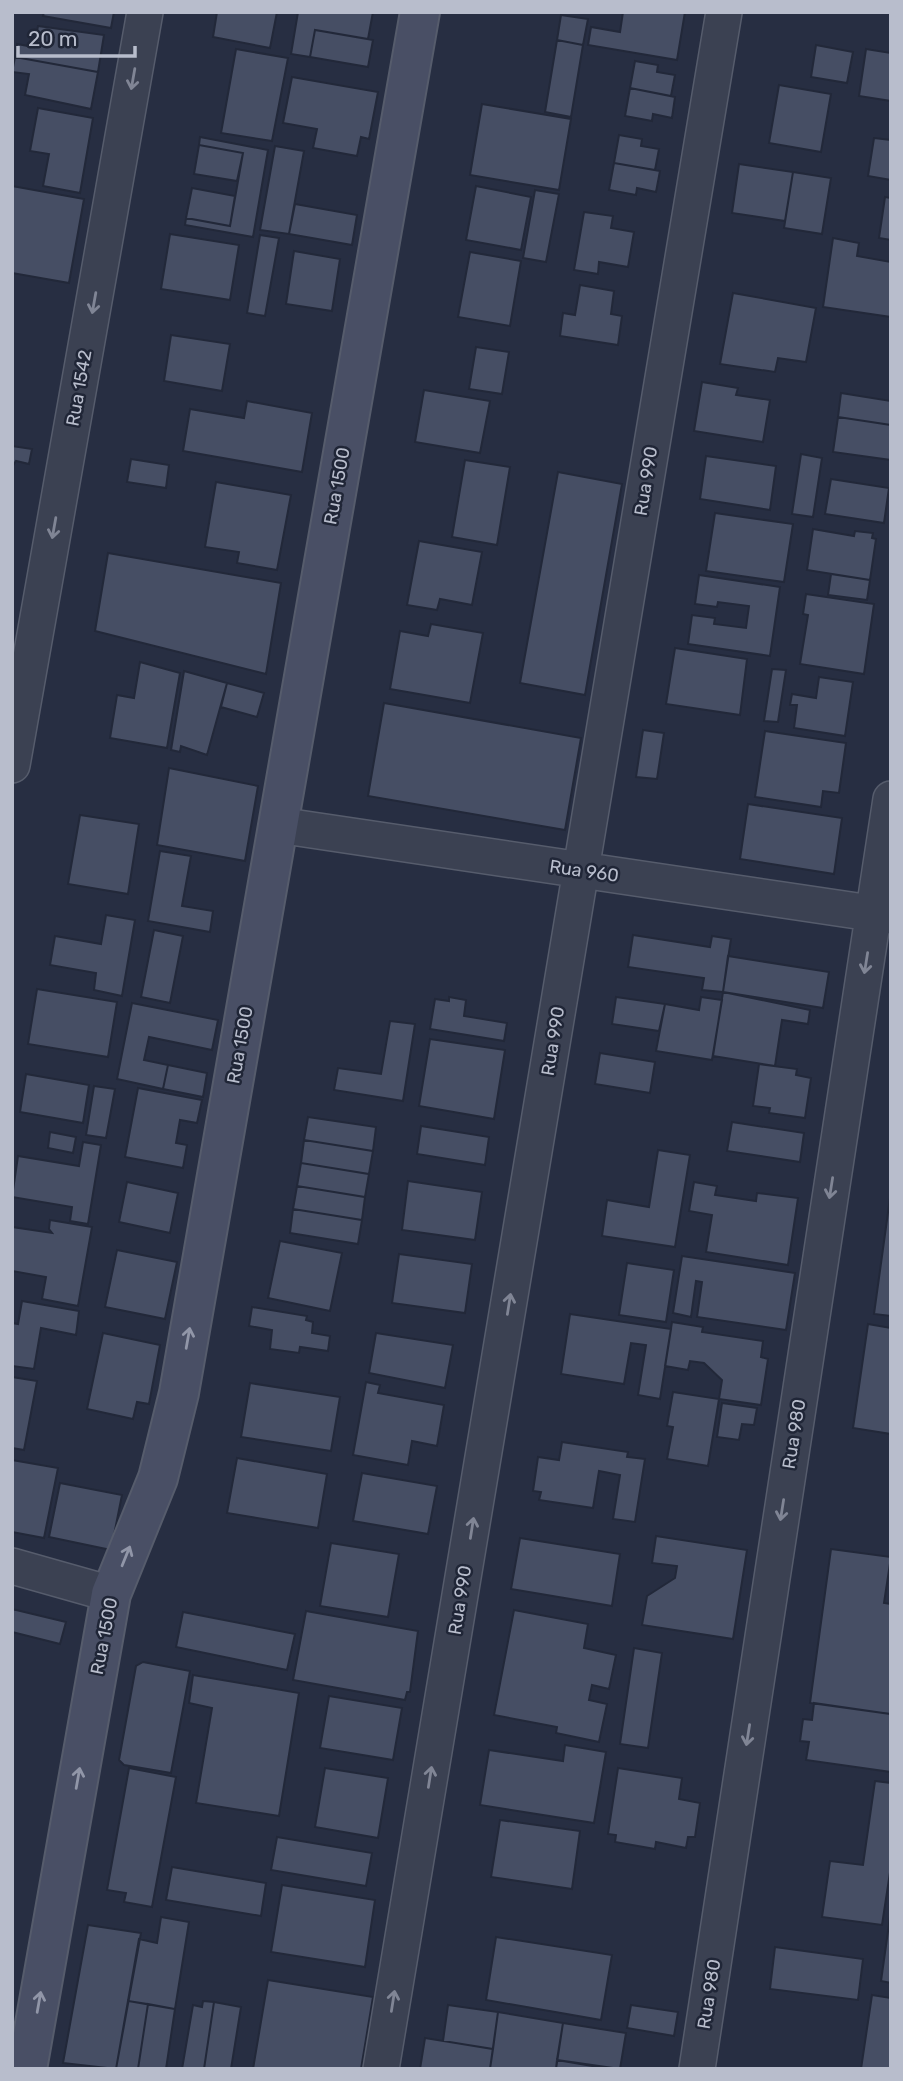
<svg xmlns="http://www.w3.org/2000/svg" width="903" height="2081" font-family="Rubik,sans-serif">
<rect width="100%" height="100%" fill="#272e42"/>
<!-- building -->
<path fill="#464e64" stroke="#222839" stroke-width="2" d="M44,12h70l-3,16 -68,-12z
M217,12h60l-7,36 -57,-11z
M298,12h75l-5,27 -53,-9 -5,27 -19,-3z
M623,12h62l-8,48 -89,-15 3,-18 29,5z
M561,15l27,4 -5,26 -26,-5z
M38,26l66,9 -6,37 -83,-15 2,-13 17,3z
M315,30l58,10 -5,27 -58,-10z
M557,40l26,5 -12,72 -26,-5z
M816,45l37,7 -6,31 -36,-6z
M236,49l52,9 -16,83 -51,-8z
M866,49l25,4v48l-32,-5z
M15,57l83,15 -7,37 -66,-14 4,-21 -17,-2z
M635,61l23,4 -1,7 18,3 -4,21 -41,-8z
M292,77l86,15 -9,47 -8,-2 -4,19 -44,-8 4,-19 -34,-6z
M779,85l52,9 -10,58 -52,-9z
M630,88l45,9 -3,21 -19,-4 -1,7 -27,-5z
M482,104l89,15 -12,71 -89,-15z
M38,108l55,10 -13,75 -37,-7 6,-32 -19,-3z
M619,135l23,4 -1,7 18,3 -4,21 -41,-7z
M200,137l68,13 -15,87 -68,-12 1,-7 44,8 13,-73 -44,-8z
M874,138l17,2v40l-23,-4z
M199,145l44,8 -6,28 -43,-7z
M275,146l29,5 -15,83 -29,-4z
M614,163l46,8 -4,21 -19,-4 -1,7 -27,-5z
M739,164l54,8 -8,49 -53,-8z
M793,172l38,6 -9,56 -38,-6z
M12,186l72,13 -15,84 -57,-10z
M476,186l55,11 -10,53 -55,-10z
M192,188l43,8 -5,30 -44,-8z
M535,190l24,4 -13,68 -23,-4z
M885,197l6,1v42l-12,-2z
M295,204l62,11 -5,30 -63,-11z
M584,212l29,4 -2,12 23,4 -6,35 -29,-5 -1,12 -24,-4z
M170,234l69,11 -9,55 -69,-11z
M260,235l19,3 -14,78 -18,-3z
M833,238l26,5 -2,13 34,6v55l-68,-10z
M294,251l46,8 -8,52 -46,-7z
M470,252l51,9 -11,65 -52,-9z
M580,285l34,6 -3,23 11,2 -4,29 -58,-9 3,-23 12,2z
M733,293l83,15 -10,54 -28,-4 -3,14 -55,-8z
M171,335l59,9 -8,47 -58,-10z
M476,347l33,5 -7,42 -33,-5z
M702,382l36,6 -2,7 34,5 -7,42 -69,-11z
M424,390l66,11 -10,52 -65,-11z
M841,393l50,8v24l-53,-8z
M247,401l65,12 -10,59 -119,-21 7,-42 54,9z
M838,417l53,8v35l-58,-8z
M12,446l20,3 -3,15 -13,-3 -4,6z
M801,454l21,4 -9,59 -21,-3z
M706,456l70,10 -6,44 -70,-11z
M131,459l38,6 -3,23 -39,-6z
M465,460l45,7 -13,78 -45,-8z
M558,472l64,12 -37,211 -65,-12z
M831,479l58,9 -5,35 -59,-9z
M216,482l75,13 -14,75 -40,-7 2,-11 -34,-5z
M715,513l78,11 -9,58 -78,-11z
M813,529l41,7 1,-5 18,2 -1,5 4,1 -6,41 -63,-10z
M419,541l63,11 -10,53 -32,-6 -3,11 -30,-5z
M108,553l173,30 -15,91 -171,-43z
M831,574l39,6 -3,20 -39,-5z
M699,575l81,12 -10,69 -82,-12 4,-29 23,3 -1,6 32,4 3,-22 -31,-4 -1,5 -22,-3z
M806,594l68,10 -10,70 -64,-10 8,-49 -5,-1z
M431,624l52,9 -13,70 -80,-14 10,-58 28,5z
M675,648l72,11 -7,56 -74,-11z
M140,662l40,11 -13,75 -57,-10 7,-43 17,3z
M772,669l14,1 -8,52 -14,-1z
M184,671l43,12 -20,72 -26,-9 -1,6 -9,-2z
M819,677l34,5 -8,54 -51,-8 3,-23h-7l2,-11 24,4z
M227,683l37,10 -7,24 -36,-10z
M384,703l197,35 -16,92 -197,-34z
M643,730l21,3 -7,46 -21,-2z
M765,731l81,12 -7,50 -16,-2 -2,16 -66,-10z
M169,768l89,18 -13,75 -88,-16z
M748,804l94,14 -8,56 -94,-15z
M80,815l59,9 -11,70 -60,-10z
M160,851l31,5 -9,50 31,5 -3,21 -62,-11z
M106,915l29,5 -13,76 -28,-6 2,-17 -46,-8 5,-29 46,8z
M154,930l29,6 -13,67 -29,-6z
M633,935l77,12 2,-11 19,3 -8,53 -21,-2 2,-12 -76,-11z
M728,956l101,16 -6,36 -100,-16z
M37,989l80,13 -9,55 -80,-13z
M723,992l87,18 -2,14 -26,-4 -7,46 -62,-10z
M449,997l17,3 -2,16 43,7 -3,18 -74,-12 5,-30 14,2z
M616,997l49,7 -6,27 -47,-7z
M701,997l21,3 -10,60 -56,-9 9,-47 34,6z
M132,1003l86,17 -6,30 -63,-13 -5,23 24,5 -5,24 -46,-10z
M390,1021l25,3 -12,77 -69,-11 4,-22 43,6z
M430,1039l75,11 -11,69 -75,-13z
M600,1053l55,9 -5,31 -55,-9z
M759,1064l38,5 -1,6 15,3 -6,40 -36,-5 1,-5 -17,-2z
M168,1065l39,8 -4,24 -40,-8z
M26,1074l63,11 -6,38 -63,-11z
M94,1086l21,3 -9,49 -20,-3z
M138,1088l64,12 -5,23 -17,-3 -4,23 11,2 -4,23 -58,-11z
M308,1117l68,10 -3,24 -69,-11z
M732,1122l72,11 -4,29 -73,-11z
M421,1126l68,11 -4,28 -68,-11z
M50,1132l26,5 -3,16 -25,-5z
M304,1140l69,11 -4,23 -68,-11z
M83,1142l18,3 -13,79 -18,-3 2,-14 -60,-10 6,-41 61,10z
M658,1150l32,5 -15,92 -73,-11 5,-36 42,7z
M301,1163l68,11 -4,23 -68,-11z
M408,1181l74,11 -7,48 -73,-10z
M127,1182l51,11 -8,40 -51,-11z
M694,1182l23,4 -2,9 41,6 1,-8 41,5 -10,67 -82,-13 6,-37 -23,-4z
M297,1186l68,11 -3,23 -69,-11z
M890,1198h1v118l-17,-2z
M293,1209l69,11 -4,24 -68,-11z
M50,1220l42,7 -14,79 -36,-7 4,-22 -34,-6v-44l40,6 -3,-4z
M280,1241l62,12 -12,58 -62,-13z
M117,1250l60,12 -12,57 -60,-12z
M399,1254l73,10 -7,49 -73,-10z
M682,1256l113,17 -9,57 -89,-13 5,-35 -6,-1 -5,36 -18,-4z
M627,1263l47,7 -8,52 -47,-7z
M22,1301l57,10 -3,24 -35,-7 -7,41 -22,-3v-43l6,1z
M252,1307l55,9 -1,4 7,2 -1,11 18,3 -2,15 -28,-4 -1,6 -29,-4 2,-19 -23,-4z
M570,1314l101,15 -11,70 -22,-4 8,-50 -15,-2 -7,41 -63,-10z
M672,1322l31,5 -1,5 61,9 -2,16 7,2 -7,46 -42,-6 3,-19 -18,-17 -14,-2 -2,9 -23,-4z
M868,1324l23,4v106l-38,-6z
M103,1333l57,12 -11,59 -12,-2 -4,17 -46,-10z
M376,1333l77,12 -8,43 -76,-15z
M12,1377l25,4 -13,69 -12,-2z
M366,1382l14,3 -2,8 66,12 -7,41 -25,-5 -4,24 -55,-10z
M250,1383l90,14 -9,54 -90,-14z
M673,1392l46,7 -11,67 -41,-7 6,-32 -6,-1z
M722,1403l35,5 -3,17 -12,-1 -3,16 -22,-3z
M562,1442l66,10 -1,5 18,2 -10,63 -22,-3 7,-44 -21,-4 -6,37 -54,-8 2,-8 -8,-1 5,-34 21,3z
M237,1458l90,16 -9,54 -91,-15z
M12,1460l46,8 -14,70 -32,-6z
M362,1473l75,13 -9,48 -75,-13z
M60,1483l62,12 -11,55 -62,-13z
M656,1536l91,14 -14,89 -91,-14 5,-29 28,-18 2,-12 -25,-3z
M520,1538l100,16 -8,52 -101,-17z
M331,1543l68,11 -11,63 -68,-11z
M831,1549l60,8 -7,46 7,1v110l-81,-11z
M12,1609l54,13 -6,22 -48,-12z
M514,1610l74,14 -4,24 32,7 -7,34 -17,-4 -3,15 18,4 -8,38 -43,-9 1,-6 -63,-12z
M306,1611l112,20 -8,61h-3l-2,8 -112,-20z
M183,1612l112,22 -8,36 -111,-23z
M634,1648l28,5 -14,95 -28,-4z
M143,1662l47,9 -19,102 -47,-8 -5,-5 17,-94z
M193,1675l106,18 -20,123 -83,-13 16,-95 -23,-5z
M329,1696l73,12 -9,52 -73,-12z
M814,1703l77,11v58l-85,-12 3,-18 -9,-1 3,-22 9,1z
M565,1745l41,7 -12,71 -114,-18 9,-55 74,11z
M129,1768l47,9 -24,130 -28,-5 2,-9 -19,-3z
M325,1768l63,10 -10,60 -63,-11z
M618,1768l64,10 -3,21 21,4 -5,34h-7l-2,11 -30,-6 -1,7 -40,-7 1,-7 -8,-1z
M875,1781l16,2v83l-9,59 -60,-8 8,-56 33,4z
M500,1820l80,11 -8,58 -81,-12z
M277,1837l95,16 -6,33 -95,-16z
M172,1867l94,16 -5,33 -95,-16z
M282,1885l93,15 -10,67 -94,-15z
M891,1910v73l-10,-2z
M161,1917l28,5 -14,87 -47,-8 11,-62 18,4z
M88,1925l53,8 -25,136 -53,-6z
M496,1937l116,18 -11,65 -115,-20z
M775,1947l88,12 -5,41 -88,-11z
M268,1980l105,17 -12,72h-108z
M872,1995l19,3v71h-30z
M128,2001l20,3 -10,65h-22z
M203,2001l11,1 -10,67h-22l11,-64 9,2z
M214,2002l27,5 -10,62h-27z
M148,2004l27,5 -9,60h-28z
M448,2005l50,7 -5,37 -50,-8z
M631,2005l47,7 -4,24 -47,-8z
M498,2012l65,11 -7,46h-66z
M563,2023l63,10 -6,36 -63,-9z
M425,2038l68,11 -3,20h-70z
M557,2060l53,9h-54z"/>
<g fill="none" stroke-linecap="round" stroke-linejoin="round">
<!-- street casing -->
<g stroke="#565c6c" stroke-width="38">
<path id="street" d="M12,765l133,-753
M278,825l613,91
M12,1566l99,28
M381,2069l343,-2057
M697,2069l194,-1270"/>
</g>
<!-- secondary casing -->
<g stroke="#565c6c" stroke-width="42">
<path id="secondary" d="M27,2069l84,-475 47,-116 21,-85 241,-1381"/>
</g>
<!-- street -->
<use href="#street" stroke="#3b4152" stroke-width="35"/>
<!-- secondary -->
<use href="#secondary" stroke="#494f65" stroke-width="38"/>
</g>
<!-- one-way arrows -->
<defs><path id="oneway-shaft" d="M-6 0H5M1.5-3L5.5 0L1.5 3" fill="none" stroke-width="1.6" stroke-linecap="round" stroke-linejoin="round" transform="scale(1.75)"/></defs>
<g stroke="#808595">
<use href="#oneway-shaft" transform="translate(133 79) rotate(100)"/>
<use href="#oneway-shaft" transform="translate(94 303) rotate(100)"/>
<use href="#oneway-shaft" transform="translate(54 528) rotate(100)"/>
<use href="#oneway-shaft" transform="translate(866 963) rotate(99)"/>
<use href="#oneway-shaft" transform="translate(831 1188) rotate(99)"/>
<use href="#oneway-shaft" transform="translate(509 1304) rotate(-81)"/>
<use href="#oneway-shaft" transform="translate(782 1510) rotate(99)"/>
<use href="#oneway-shaft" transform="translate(472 1528) rotate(-81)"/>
<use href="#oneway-shaft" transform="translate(748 1735) rotate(99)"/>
<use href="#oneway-shaft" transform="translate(430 1777) rotate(-81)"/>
<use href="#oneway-shaft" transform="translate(393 2001) rotate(-81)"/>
</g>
<g stroke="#9196a8">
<use href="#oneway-shaft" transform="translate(188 1338) rotate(-80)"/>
<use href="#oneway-shaft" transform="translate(126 1556) rotate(-68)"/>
<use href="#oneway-shaft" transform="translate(78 1778) rotate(-80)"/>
<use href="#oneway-shaft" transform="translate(39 2002) rotate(-80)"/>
</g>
<g text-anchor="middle" stroke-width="5" stroke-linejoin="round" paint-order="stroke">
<!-- street labels -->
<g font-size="18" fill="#b8bdcc" stroke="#202637">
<text transform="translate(79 388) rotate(-80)" y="6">Rua 1542</text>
<text transform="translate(646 481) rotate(-81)" y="6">Rua 990</text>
<text transform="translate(337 486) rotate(-80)" y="6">Rua 1500</text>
<text transform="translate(584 871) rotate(8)" y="6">Rua 960</text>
<text transform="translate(553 1041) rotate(-81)" y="6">Rua 990</text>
<text transform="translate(240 1045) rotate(-80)" y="6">Rua 1500</text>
<text transform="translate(794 1434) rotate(-81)" y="6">Rua 980</text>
<text transform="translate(460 1600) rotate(-81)" y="6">Rua 990</text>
<text transform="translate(104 1636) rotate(-79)" y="6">Rua 1500</text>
<text transform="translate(709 1994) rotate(-81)" y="6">Rua 980</text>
</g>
</g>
<!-- border -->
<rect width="903" height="2081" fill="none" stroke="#b8bdcc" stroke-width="28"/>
<!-- scale -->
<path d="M18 46v10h117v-10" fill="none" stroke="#b8bdcc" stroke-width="3.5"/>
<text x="28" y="46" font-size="21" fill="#b8bdcc" stroke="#202637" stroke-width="5" paint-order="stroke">20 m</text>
</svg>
